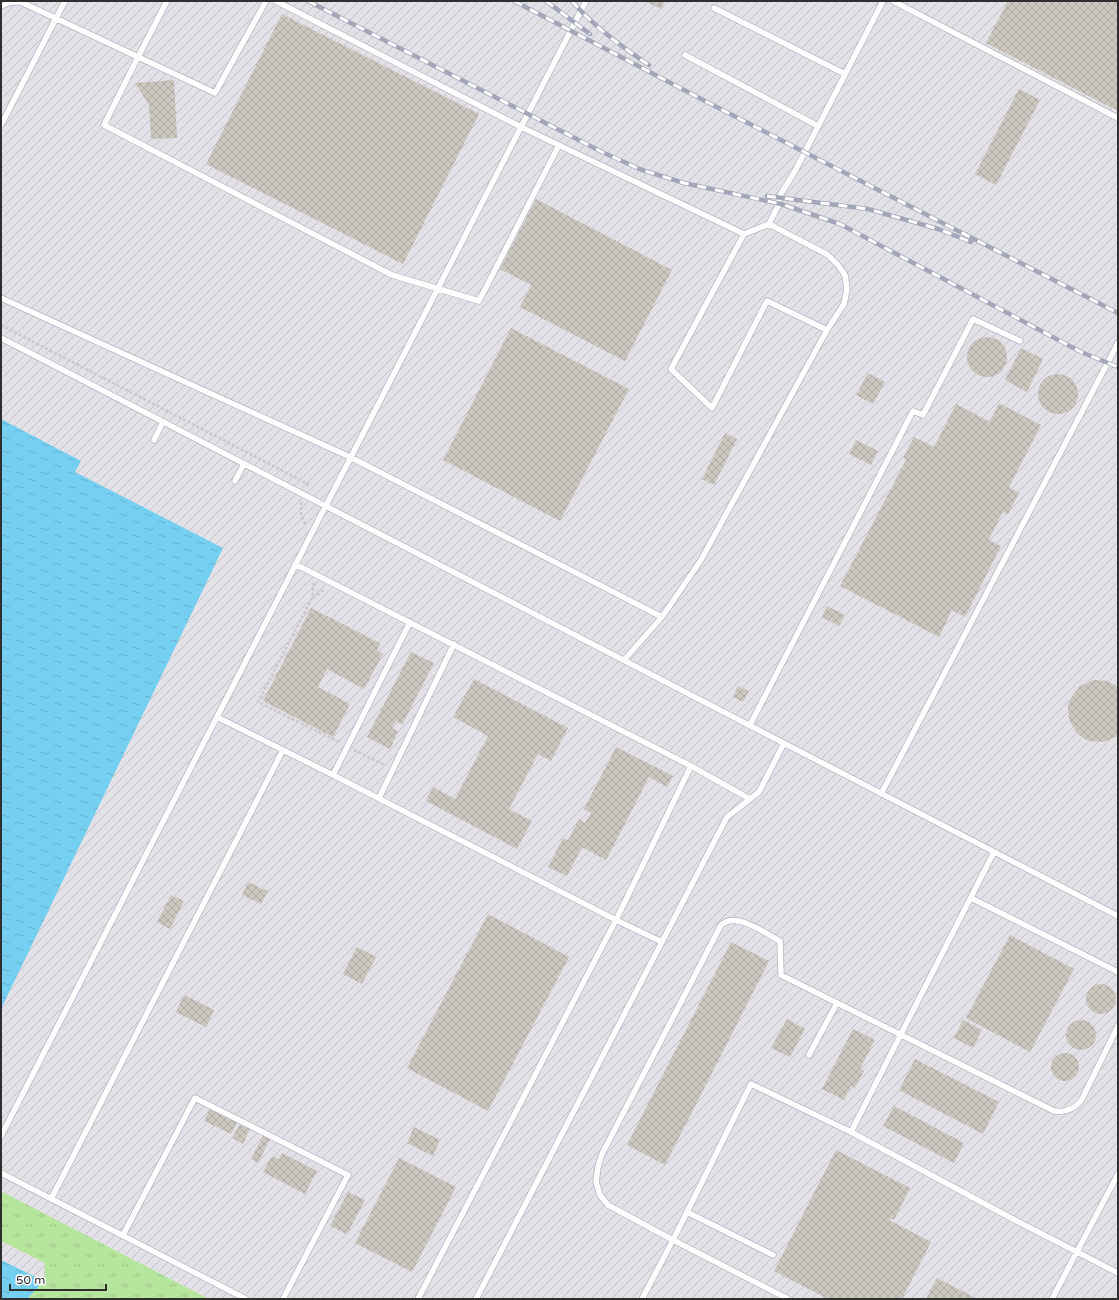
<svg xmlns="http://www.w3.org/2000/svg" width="1119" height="1300" font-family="'Varela Round',sans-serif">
<defs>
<pattern id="industrial-furrows" width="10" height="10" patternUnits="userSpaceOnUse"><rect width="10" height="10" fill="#e3e1e8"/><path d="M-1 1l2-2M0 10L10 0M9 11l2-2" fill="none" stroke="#c3c1c7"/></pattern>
<pattern id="grass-tufts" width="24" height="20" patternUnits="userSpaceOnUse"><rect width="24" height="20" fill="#b6e59e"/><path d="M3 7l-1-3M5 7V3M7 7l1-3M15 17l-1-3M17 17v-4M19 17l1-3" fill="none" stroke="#9dc588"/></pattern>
<pattern id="water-ripples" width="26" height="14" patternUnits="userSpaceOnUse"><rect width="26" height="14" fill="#75cff0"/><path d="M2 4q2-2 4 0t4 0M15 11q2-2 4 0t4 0" fill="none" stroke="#66b2ce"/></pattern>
<pattern id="building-cross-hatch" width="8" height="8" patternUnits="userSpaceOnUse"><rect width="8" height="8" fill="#cbc7bf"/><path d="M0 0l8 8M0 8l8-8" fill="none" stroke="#afaba4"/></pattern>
</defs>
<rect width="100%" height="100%" fill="#efe9e1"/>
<!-- industrial -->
<path fill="url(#industrial-furrows)" d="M1,1h1117v1298h-909l-208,-108z
M1,1241l44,22 -1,18 -43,-21z"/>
<!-- grass -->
<path fill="url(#grass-tufts)" d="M1,1191l208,108h-182l17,-18 1,-18 -44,-22z"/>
<!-- water -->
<path fill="url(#water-ripples)" d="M1,419l80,42 -6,11 148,76 -222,461z
M1,1260l43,21 -17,18h-26z"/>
<!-- building -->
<path fill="url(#building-cross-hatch)" d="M645,1h20l-4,8z
M1008,1h110v110l-132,-68z
M282,14l197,100 -76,150 -197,-100z
M174,80l3,58 -26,1 -2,-34 -14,-22z
M1019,89l21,11 -44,85 -21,-11z
M536,199l136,71 -47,91 -105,-54 11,-22 -31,-16z
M511,328l118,61 -69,132 -117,-61z
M967 357a20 20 0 1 1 40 0a20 20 0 1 1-40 0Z
M1021,348l22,11 -16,33 -22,-12z
M868,373l17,9 -12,22 -17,-9z
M1038 394a20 20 0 1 1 40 0a20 20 0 1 1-40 0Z
M999,403l42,22 -32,62 10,6 -11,21 -5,-2 -19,37 5,-9 12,6 -36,71 -13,-7 -13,27 -99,-51 66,-126 -3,-2 11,-21 20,10 22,-43 34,18z
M725,433l12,6 -23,46 -12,-6z
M856,440l22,11 -7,14 -22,-11z
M827,606l18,9 -6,11 -17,-9z
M311,608l69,35 -3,8 6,3 -19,35 -37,-20 -9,18 32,17 -17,33 -70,-36z
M411,652l23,11 -32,62 -6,-4 -4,7 6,4 -8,17 -23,-12z
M474,679l94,49 -17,33 -13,-7 -29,55 23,12 -15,28 -91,-48 7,-14 22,12 33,-63 -35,-19z
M1094,680l14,1 10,6v49l-14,6 -15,-1 -6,-3 -6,-5 -8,-13 -1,-15 3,-7 9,-12z
M738,686l11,5 -6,11 -10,-5z
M616,747l57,29 -6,11 -18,-10 -43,83 -24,-13 -15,29 -19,-9 15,-29 5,2 11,-21 6,4 6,-10 -7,-4z
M248,882l20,9 -7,13 -19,-9z
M171,895l13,6 -14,28 -13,-7z
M488,914l81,43 -81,154 -81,-43z
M1010,935l64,34 -44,83 -64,-34z
M731,942l38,19 -104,204 -38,-20z
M357,947l19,10 -14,27 -19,-10z
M1086 999a15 15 0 1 1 30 0a15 15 0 1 1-30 0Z
M184,995l30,15 -8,17 -30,-15z
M787,1019l18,10 -15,28 -19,-9z
M963,1020l19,10 -9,18 -19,-10z
M1066 1035a15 15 0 1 1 30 0a15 15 0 1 1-30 0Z
M853,1029l22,11 -15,29 4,2 -9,17 -4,-2 -7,14 -22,-11z
M1051 1067a14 14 0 1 1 28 0a14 14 0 1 1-28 0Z
M915,1059l84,43 -16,32 -84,-44z
M894,1106l70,37 -10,20 -71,-37z
M210,1109l27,13 -6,12 -27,-13z
M240,1124l10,5 -7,15 -11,-6z
M414,1127l26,13 -7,16 -26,-13z
M263,1136l7,3 -12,24 -7,-4z
M836,1150l74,38 -16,32 -4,-2 -1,2 42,22 -29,57h-74l-54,-28z
M282,1153l35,18 -12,23 -42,-22 9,-16 7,3z
M399,1158l57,29 -44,85 -57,-29z
M348,1192l17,8 -18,34 -17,-8z
M937,1278l41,21h-52z"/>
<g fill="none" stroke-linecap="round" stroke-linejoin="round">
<!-- lane casing -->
<g stroke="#b4b7c1" stroke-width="7">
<path id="lane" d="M167,1l-29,56 -34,68 288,150 87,26 80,-156
M276,1l245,126 223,107 -73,135 41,39 55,-107 60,29 -126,230 -39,57 -38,43
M893,1l225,117
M1,6l10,-4h10l194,91 51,-92
M714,8l131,66
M685,55l133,71
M1,125l64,-124
M744,234l25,-10
M1,298l349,159 312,160
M827,330l17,-26 3,-15 -2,-14 -7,-10 -10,-10 -59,-31 10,-20v-7l16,-26 88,-170
M1,338l1117,578
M154,440l9,-18
M235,481l9,-17
M295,564l396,202
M217,717l116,58 77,-153
M750,725l163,-314 10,4 50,-96 47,22
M333,775l283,145 -198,379
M881,794l237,-451
M379,798l75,-154
M994,852l-143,280 160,86 107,55
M971,898l147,74
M662,942l-46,-22 75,-154 59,33
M809,1055l28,-52
M851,1132l-100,-48 -78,156 -65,-35 -8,-10 -4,-13 2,-15 4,-13 119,-229c16,-14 43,8 59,16l1,34 273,136c11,2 19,-1 27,-10l37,-75
M1,1136l585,-1135
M1,1173l245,126
M51,1199l232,-449
M687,1212l86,43
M123,1235l72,-137 153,77 -65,124
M476,1299l251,-482 32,-25 25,-49
M642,1299l31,-59 115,59
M1052,1299l66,-125"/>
</g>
<!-- path -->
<path stroke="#c9c9c9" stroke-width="2.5" stroke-dasharray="3 2" stroke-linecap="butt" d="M1,325l307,159 -2,4
M301,502v13l5,10
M314,583l-2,15 -54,104 83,41
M313,598l12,-9
M354,750l31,15"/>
<!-- lane -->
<use href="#lane" stroke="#fff" stroke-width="5.5"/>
<!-- rail casing -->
<g stroke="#a3a6b8" stroke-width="4.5">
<path id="rail" d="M308,1l294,151 40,18 42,13 97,21 59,20 241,128 37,15
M514,1l193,101 411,211
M546,1l44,33
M572,1c21,25 50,46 77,64
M767,196l101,13 70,20 33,13"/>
</g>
<!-- rail -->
<use href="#rail" stroke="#fff" stroke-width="3" stroke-dasharray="9" stroke-linecap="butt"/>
</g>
<!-- border -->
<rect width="1119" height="1300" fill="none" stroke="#2e2e2e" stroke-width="4"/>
<!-- scale -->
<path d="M10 1284v6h96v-6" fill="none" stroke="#2e2e2e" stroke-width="2"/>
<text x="16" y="1284" font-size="12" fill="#2e2e2e" stroke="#ffffff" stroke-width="3" paint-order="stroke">50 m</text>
</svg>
